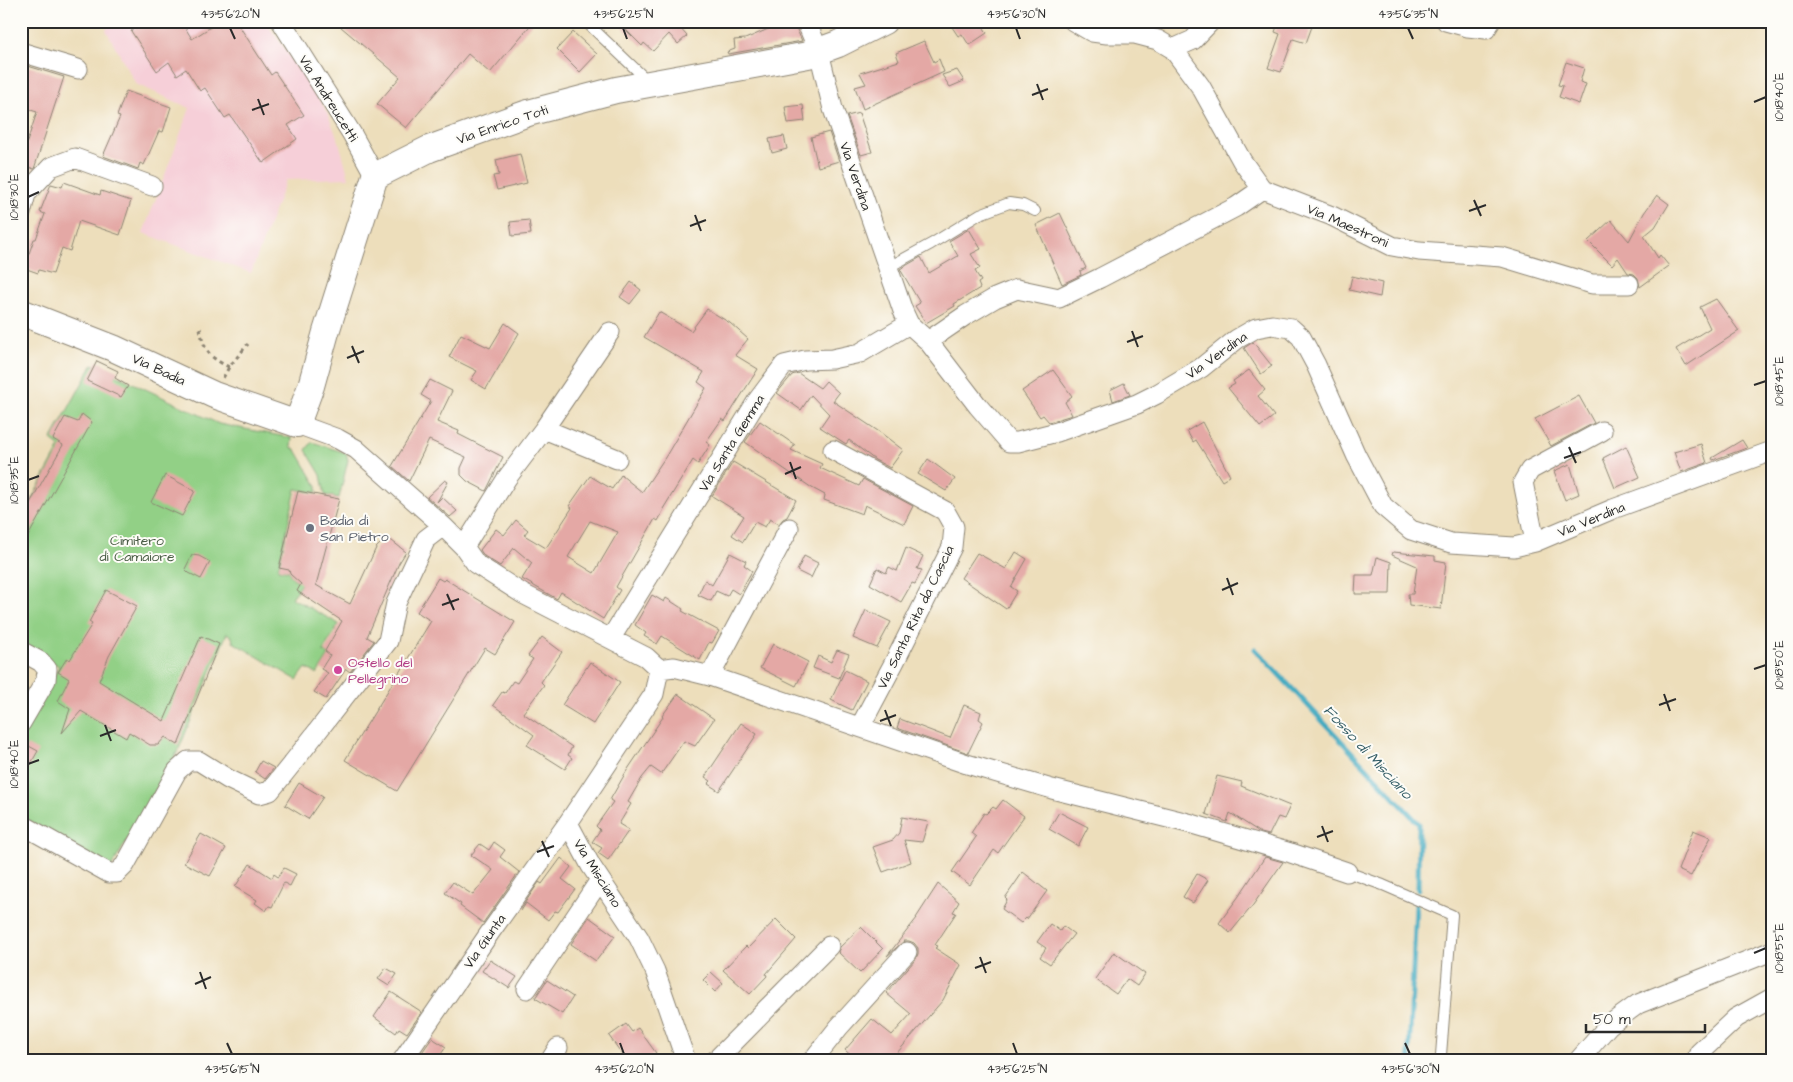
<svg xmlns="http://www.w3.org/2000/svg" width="1793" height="1082" font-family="'Architects Daughter',sans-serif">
<rect width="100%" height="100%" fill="#fdfcf7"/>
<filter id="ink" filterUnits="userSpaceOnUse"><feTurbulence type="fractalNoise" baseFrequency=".02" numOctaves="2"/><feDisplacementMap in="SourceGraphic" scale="10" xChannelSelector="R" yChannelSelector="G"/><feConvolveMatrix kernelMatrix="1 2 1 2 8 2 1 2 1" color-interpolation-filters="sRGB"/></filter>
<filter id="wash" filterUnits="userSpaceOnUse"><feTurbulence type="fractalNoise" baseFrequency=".0096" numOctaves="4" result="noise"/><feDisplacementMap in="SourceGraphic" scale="20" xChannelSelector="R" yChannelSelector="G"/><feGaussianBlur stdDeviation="1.12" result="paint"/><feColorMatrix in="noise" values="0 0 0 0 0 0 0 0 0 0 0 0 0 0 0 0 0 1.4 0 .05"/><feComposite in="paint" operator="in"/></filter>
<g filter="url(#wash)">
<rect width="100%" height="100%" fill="#eddebb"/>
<!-- built -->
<path fill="#f6cfd8" d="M113,21h152l40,56 22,35 12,30 10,36 -63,2 -35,93 -108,-40 47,-125 -54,-24 -30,-54z"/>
<!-- green -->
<path fill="#92d086" stroke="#5e7e58" d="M93,364l126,60 73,14 -1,9 5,3 21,36v7l-21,-4 -18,80 11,2c1,7 7,10 14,10l-11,17 47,26 -16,27 6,4 -12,19 -11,-6 -9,12 -64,-38 -1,-5 -5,-4 -49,118 -67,117 -90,-52v-75l38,-75 -38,-21v-126l39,-72 -9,-7z
M312,442l34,11 2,7 -9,38 -14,-3 -4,-20 -15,-25z"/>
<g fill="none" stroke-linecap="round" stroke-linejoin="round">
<!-- stream -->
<path stroke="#3fa9bf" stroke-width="5" d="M1255,649l164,175 -1,65
M1411,1061l-2,-7 7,-149"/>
</g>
<g id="blocks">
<!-- building -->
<path fill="#e4a8a5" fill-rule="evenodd" d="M134,21h47l11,18 28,-18h16l35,54 4,-3 29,43 -16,10 9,14 -34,24 -33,-48 -5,3 -20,-30 -5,3 -14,-22 -9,6 -8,-13 -12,9 -26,-40 7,-5z
M334,21h200l-44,52 -22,-19 -62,74 -29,-24 23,-27z
M617,21h65l-4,5 9,10 -9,8 -9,-10 -16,17 -9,-8 -2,3z
M787,21h6l9,20 -74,13 -1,-2 8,-3 -1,-9 11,-1z
M948,21h32l7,12 -18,12 -7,-11 -4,2z
M1279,21h35l-8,22 -13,-4 -12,33 -13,-4 12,-34 -5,-2z
M573,32l24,22 -17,18 -23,-23z
M924,41l10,21 5,-3 5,13 -81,37 -8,-22 11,-3 -6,-11 39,-12 -3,-8z
M1566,62l18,6 -4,14 6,2 -7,20 -20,-7 4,-11 -5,-1z
M21,64l43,13 -30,92 -13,-5v-14l3,1 13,-39 -16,-5z
M957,70l7,11 -14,6 -8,-12z
M126,91l45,16 -8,25 -4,-1 -15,34 -4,-2 -2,6 -35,-13 17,-39 -3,-1z
M803,105l2,16 -17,2 -3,-16z
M859,113l13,39 -11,3 -14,-39z
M829,132l10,29 -21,6 -7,-30z
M784,136l3,13 -15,4 -3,-14z
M520,154l7,29 -30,7 -4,-14 6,-1 -3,-15z
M64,182l36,13 1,-4 30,10 -11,34 -41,-14 -9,30 -8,-3 -9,26 -14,-4 -1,3 -14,-5 10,-29h2l9,-25 -5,-2 11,-28 11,3z
M1657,195l12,9 -14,23 -11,9 14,22 2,-3 9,11 -29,21 -2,-9 -4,-4 -6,-1 -10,-15 -6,7 -24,-24 23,-21 18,21 15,-28z
M1060,213l26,55 -6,3 1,4 -19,9 -26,-59z
M529,220l2,14 -19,2 -2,-14z
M969,229l12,20 -10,5 9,14 -5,3 6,10 -3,2 2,5 -26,16 1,2 -29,17 -11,-17 5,-3 -20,-34 21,-12 8,16 29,-17 -9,-15z
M1352,276l30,7 -2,14 -31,-7z
M631,282l10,8 -11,14 -10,-7z
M1716,299l23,32 -53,35 -10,-17 34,-21 -10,-21z
M707,309l23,14 18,16 -13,16 23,14 -33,52 -3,-2 -16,23 4,3 -12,19 -5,-4 -30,49h1l-6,12 -3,-2 -39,68 4,3 -17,29 -42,-27 -4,7 -35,-20 10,-16 -18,-15 -14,18 -16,-10 -4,-6 16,-21 8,6 12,-15 12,10 -4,5 22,13 26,-40 -3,-2 21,-30 22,13 9,-14 21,17 24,-36 40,-68 -8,-6 6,-10 -60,-35 15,-25 32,19zM590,521l28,11 -24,41 -26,-16z
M505,323l14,10 -33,56 -15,-9 6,-9 -28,-14 12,-23 29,14z
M1253,342l19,24 -11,8 -17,-26z
M97,361l21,10 -3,7 13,8 -7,11 -34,-16z
M1053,370l19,26 -7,6 7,13 -23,7 -6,-7 -3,2 -18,-26z
M1249,370l16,20 -7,6 16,20 -14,11 -32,-39 7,-4 -2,-3z
M798,373l22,15 6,-7 13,12 -6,8 48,32 22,17 -13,18 -15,-8 -26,-20 -3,4 -26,-17 9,-13 -18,-19 -10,15 -24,-17 15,-18z
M430,380l22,11 -15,31 22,9 -1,3 45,23 -17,34 -19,-10 -6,-6v-7l5,-11 -37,-17 -20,41 -17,-15 39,-65 -10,-6z
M1124,383l6,12 -17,6 -3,-11z
M1579,396l15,27 -43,23 -16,-27z
M82,414l10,8 -71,127v-30l42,-74 -10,-6 12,-22 13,5z
M760,421l35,24 -4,5 31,14 -2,4 39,18 4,-7 50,27 -9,18 -39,-19 -3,9 -38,-14 1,-5 -13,-7 -67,-46z
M1202,422l28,54 -8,5 -26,-41 -3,2 -6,-11z
M1742,440l5,8 -34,12 -1,-2z
M1701,444l6,19 -26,9 -7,-20z
M1626,446l14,31 -25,11 -12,-30z
M928,459l27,20 -9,12 -28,-17z
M733,462l63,38 -9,17 -4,2 -4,5 -9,-5 -5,8 -10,-5 -12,20 -11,-7 12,-19 -32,-20z
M1570,464l9,30 -14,6 -11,-29z
M165,475l30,16 -13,25 -31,-14z
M445,480l3,2 -11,20 5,-5 15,14 -7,6 -23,-20z
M298,491l41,8 -23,86 10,6 24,13 26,-56 11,-11 19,15 -7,11 -32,74 7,4 -24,31 -4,-3 -20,30 -12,-7 14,-19 -7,-4 9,-14 -5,-4 17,-30 -45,-30 4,-7 -11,-10 -1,-4 -10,-2z
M906,548l17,8 -6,13 5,1 -7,14 -3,-1 -11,19 -31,-18 7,-16 9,5 3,-6 8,4z
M1016,552l11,7 -16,28 6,4 -11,18 -45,-31 16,-25 29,16z
M1393,552l42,4v4l11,2 -5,47 -32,-4 -1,-11h5l4,-28 -25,-11z
M730,553l16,8 -2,4 8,6 -13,23 -8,-5 -4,7 -11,-5 -5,10 -13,-6 7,-15 7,5z
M192,555l7,1 11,6 -9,17 -12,-6 -4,-4z
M804,556l14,7 -7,15 -14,-7z
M1377,557l14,5 -1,32h-35l1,-19h17z
M438,578l5,3 2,-2 70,43 -20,32 -10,-6 -88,143 -52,-31 86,-139 -14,-9z
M106,590l31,16 -28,50 -10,25 65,40 37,-85 18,8 -41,101 -13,-8 -7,8h-8l-21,-13 -3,6 -45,-27 -19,22 8,-24 -12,-8 11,-22 -11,-7 9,-14 3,2 4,-7 18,-29 -3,-2z
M652,595l12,7 2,-4 17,11 -1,2 37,20 -7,12 -3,-1 -9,18 -38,-24 -5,8 -13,-8 2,-3 -11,-8z
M866,610l25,12 -14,26 -24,-10z
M542,637l20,15 -21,30 3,3 -21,28 49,34 -4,8 4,3 -7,11 -38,-24 7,-10 -41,-30 9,-13 3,1 8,-12 4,2 16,-24 -5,-3z
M773,644l35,18 -12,24 -36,-18z
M837,650l12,4 -10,24 -26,-10 5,-12 13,6z
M590,662l30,20 -27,42 -31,-19z
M845,670l22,11 -15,29 -21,-10z
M678,694l36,25 -19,27 -11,-5 -23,33 -10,-7 -9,11 -14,24 3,2 -12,20 10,6 -21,30 -10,-7 4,-5 -10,-6 8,-12 -4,-4 17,-24 -3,-2 16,-28 37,-55 -1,-1z
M964,705l17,7 -2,7 4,3 -15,31 -71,-25 3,-9 50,19z
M741,723l16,11 -38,57 -11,-7 3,-3 -6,-4z
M27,745l11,6 -17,30v-25z
M261,761l13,7 -9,11 -10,-7z
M1217,776l25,6 -1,4 49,20 -6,13 -6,-2 -9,18 -8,-2 -31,-20 -3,9 -21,-8z
M299,783l24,14 -15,22 -23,-14z
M1003,800l21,16 -26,37 -4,-3 -24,35 -18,-13 24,-35 -5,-4 13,-20 2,1 7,-7 3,2z
M1059,812l29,15 -10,19 -29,-17z
M902,817l26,5 -6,20 -18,-2 7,22 -28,10 -10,-25 20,-7 6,-7z
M1693,830l18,7 -20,39 -13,-6z
M201,834l25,14 -16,28 -26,-13z
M494,842l11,8 -5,7 19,15 -36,51 -23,-17 1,-2 -16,-11 8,-11 20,13 20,-25 -22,-15 9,-11 9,6z
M1265,857l18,5 -30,43 -23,28 -11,-10 20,-27z
M561,858l10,9 -9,12 13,10 -17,23 -3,-1 -7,9 -22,-17 -5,8 -1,-1 19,-28 3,2z
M250,864l22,14 2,-4 4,3 6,-9 12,6 -6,12 -6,-3 -12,24 -3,-1 -3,5 -11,-8 2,-3 -22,-13z
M1023,872l24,19 -20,28 -1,-1 -5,5 -19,-14 5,-9 -2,-2z
M1197,874l11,6 -15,23 -10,-6z
M938,884l21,18 -6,10 3,1 -21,32 3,1 -3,2 26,17 -18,35 -53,61h-33l-12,-11 27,-31 20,16 19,-21 -25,-21 29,-33 3,-6v-6l-4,-5 -5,-2h-5l-17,15 30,-38h-1z
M589,917l26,19 -19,25 -25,-17z
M776,919l20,20 -30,35 1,2 -17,18 -27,-24 23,-24 2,2z
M1050,924l10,7 3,-5 11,8 -24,30 -10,-7 6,-9 -9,-6z
M861,927l22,22 -23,24 -22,-21 2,-5z
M1114,952l31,22 -8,12 -10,-7 -11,15 -21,-15z
M490,960l27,17 -8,11 -27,-17z
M386,968l11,6 -8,12 -11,-7z
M711,972l12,11 -8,9 -12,-12z
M547,980l26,17 -11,17 -27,-16z
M391,992l31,20 -15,21 -8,-5 -3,5 -22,-16z
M626,1024l6,8 6,-4 18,25 -11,8h-18l-18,-25z
M432,1038l14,9 -10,14h-20z"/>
</g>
</g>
<g filter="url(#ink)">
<use href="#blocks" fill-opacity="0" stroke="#8c8473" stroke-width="1"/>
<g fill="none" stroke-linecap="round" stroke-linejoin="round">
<!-- lane casing -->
<g stroke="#8c8473" stroke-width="12">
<path id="lane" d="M585,21l63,60
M887,268l44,-24 49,-30 29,-11 14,2 12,6
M1347,872l36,13 69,30 -11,140 2,6"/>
</g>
<!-- street casing -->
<g stroke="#8c8473" stroke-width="21">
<path id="street" d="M281,21l71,113 23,42
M806,21l13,31 14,57 70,202 6,13 19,17 50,65 31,36h9l39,-10 80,-28 20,-10 44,-26 36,-29 19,-11 16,-3 19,3 10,9 15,28 40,90 27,51 28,24 40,13 63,4 21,-5 78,-33 159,-58
M1073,21l19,11 15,2h28l23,6 15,9 20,-9 18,-19
M1446,21l22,6 18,2 5,-8
M1173,49l28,38 41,74 20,28 70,27 60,30 27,5 83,6 90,27h37
M21,52l57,17
M21,213l5,-19 25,-27 24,-9 77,28
M928,341l38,-26 29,-17 22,-9 42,9 41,-20 136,-71 26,-18
M297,424l41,15 18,10 87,77 21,21 12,17 47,30 123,63 13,12 15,-2 36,9 257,88 85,25 140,35 99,29 56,19
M544,429l73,30
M833,450l112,61 9,16 -2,20 -57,114 -35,66
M1535,542l-12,-60 7,-12 72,-39
M464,547l43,-69 37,-49 66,-97
M611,638l146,-237 27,-36 21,-5 27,-1 28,-6 49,-29
M21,651l20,11 6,7 -1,11 -25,43
M710,676l79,-148
M568,823l23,43 48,72 16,33 31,90
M21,824l88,49h8l8,-8 52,-94 11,-10h11l29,18 31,15 11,-3 25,-31 93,-119 8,-38 30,-64 17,-13
M527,989l73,-109
M402,1061l89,-130 77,-108 86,-129 5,-25
M550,1061l8,-13
M715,1061l114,-115
M812,1061l27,-34 68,-75
M1578,1061l31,-36 29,-21 134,-53
M1696,1061l3,-8 37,-35 36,-20"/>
</g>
<!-- secondary casing -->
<g stroke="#8c8473" stroke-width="28">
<path id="secondary" d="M21,312l92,36 101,47 83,29 14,-38 15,-54 49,-156 54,-27 99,-36 88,-23 192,-35 30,-11 46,-23"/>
</g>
<!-- path -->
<path stroke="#8c8473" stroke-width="3" stroke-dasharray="4 4" stroke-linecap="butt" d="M200,328c4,22 8,29 29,39
M223,378l6,-11 19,-23"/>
<!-- lane -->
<use href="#lane" stroke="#fff" stroke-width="10"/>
<!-- street -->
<use href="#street" stroke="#fff" stroke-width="19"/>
<!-- secondary -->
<use href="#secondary" stroke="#fff" stroke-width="26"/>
</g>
</g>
<!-- ticks -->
<path fill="none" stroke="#2b2b2b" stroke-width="2" d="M230,28l5,11M623,28l4,11M1016,28l4,11M1408,28l5,11M1037,84l6,16M1032,95l16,-6M258,99l6,16M1754,102l12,-5M252,110l17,-6M28,197l11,-5M1474,200l7,16M1469,211l17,-6M695,215l6,16M690,226l16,-6M1132,331l6,16M1127,342l16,-6M352,346l7,17M347,358l17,-7M1754,385l12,-4M1569,447l7,16M1564,458l17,-6M790,462l6,17M785,474l16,-7M28,480l11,-4M1227,578l6,17M1222,590l16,-7M447,594l7,16M442,605l17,-6M1754,669l12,-4M1664,694l6,17M1659,705l17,-6M885,710l6,16M880,721l16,-6M105,725l6,16M100,736l16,-6M28,764l11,-4M1322,826l6,16M1317,837l16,-6M542,841l7,16M537,852l17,-6M1754,953l12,-5M980,957l6,16M975,968l16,-6M200,972l6,17M195,984l16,-7M227,1043l5,11M620,1043l4,11M1013,1043l4,11M1405,1043l5,11"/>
<!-- markers -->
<circle fill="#6b7280" stroke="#fdfcf7" stroke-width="2" cx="310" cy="528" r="5"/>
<circle fill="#d1479c" stroke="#fdfcf7" stroke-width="2" cx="338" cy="670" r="5"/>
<g text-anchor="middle" stroke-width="4" stroke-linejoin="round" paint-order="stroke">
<!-- street labels -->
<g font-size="14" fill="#2b2b2b" stroke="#fdfcf7">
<text transform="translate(329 98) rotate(58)" y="5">Via Andreucetti</text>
<text transform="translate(502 124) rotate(-19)" y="5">Via Enrico Toti</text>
<text transform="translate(856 176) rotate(71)" y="5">Via Verdina</text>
<text transform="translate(1348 225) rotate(24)" y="5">Via Maestroni</text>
<text transform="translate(1216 355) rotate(-35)" y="5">Via Verdina</text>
<text transform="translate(159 369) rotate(25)" y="5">Via Badia</text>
<text transform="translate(731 443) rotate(-58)" y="5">Via Santa Gemma</text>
<text transform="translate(1591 519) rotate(-22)" y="5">Via Verdina</text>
<text transform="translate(915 617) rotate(-64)" y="5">Via Santa Rita da Cascia</text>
<text transform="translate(598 873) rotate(58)" y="5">Via Misciano</text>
<text transform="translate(484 941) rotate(-55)" y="5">Via Giunta</text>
</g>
<!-- worship labels -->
<g font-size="14" fill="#5b616d" stroke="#fdfcf7" text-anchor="start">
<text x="320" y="525">Badia di<tspan x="320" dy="16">San Pietro</tspan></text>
</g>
<!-- park labels -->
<g font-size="14" fill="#4a5d46" stroke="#fdfcf7">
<text x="137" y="545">Cimitero<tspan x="137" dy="16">di Camaiore</tspan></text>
</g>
<!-- hotel labels -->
<g font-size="14" fill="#b23c85" stroke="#fdfcf7" text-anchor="start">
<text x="348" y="667">Ostello del<tspan x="348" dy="16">Pellegrino</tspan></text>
</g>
<!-- water labels -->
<g font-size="15" font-style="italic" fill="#335d66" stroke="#fdfcf7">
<text transform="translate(1368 752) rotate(47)" y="5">Fosso di Misciano</text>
</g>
</g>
<!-- margin -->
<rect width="1793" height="1082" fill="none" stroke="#fdfcf7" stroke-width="55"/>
<!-- scale -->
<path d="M1586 1024v8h119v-8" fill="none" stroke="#2b2b2b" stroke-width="2.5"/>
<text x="1593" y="1024" font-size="15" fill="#2b2b2b" stroke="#fdfcf7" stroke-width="4" paint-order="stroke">50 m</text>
<rect x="28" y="28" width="1738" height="1026" fill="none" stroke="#2b2b2b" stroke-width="2"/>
<g font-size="12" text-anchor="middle" fill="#2b2b2b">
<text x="230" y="18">43°56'20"N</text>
<text x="623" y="18">43°56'25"N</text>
<text x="1016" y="18">43°56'30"N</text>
<text x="1408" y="18">43°56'35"N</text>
<text transform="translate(1779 97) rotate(-90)" y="4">10°18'40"E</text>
<text transform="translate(14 197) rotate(-90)" y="4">10°18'30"E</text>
<text transform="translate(1779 381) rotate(-90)" y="4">10°18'45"E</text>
<text transform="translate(14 480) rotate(-90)" y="4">10°18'35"E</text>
<text transform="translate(1779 665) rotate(-90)" y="4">10°18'50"E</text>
<text transform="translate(14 764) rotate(-90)" y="4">10°18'40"E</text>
<text transform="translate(1779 948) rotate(-90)" y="4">10°18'55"E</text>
<text x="232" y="1073">43°56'15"N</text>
<text x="624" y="1073">43°56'20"N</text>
<text x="1017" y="1073">43°56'25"N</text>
<text x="1410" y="1073">43°56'30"N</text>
</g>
</svg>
